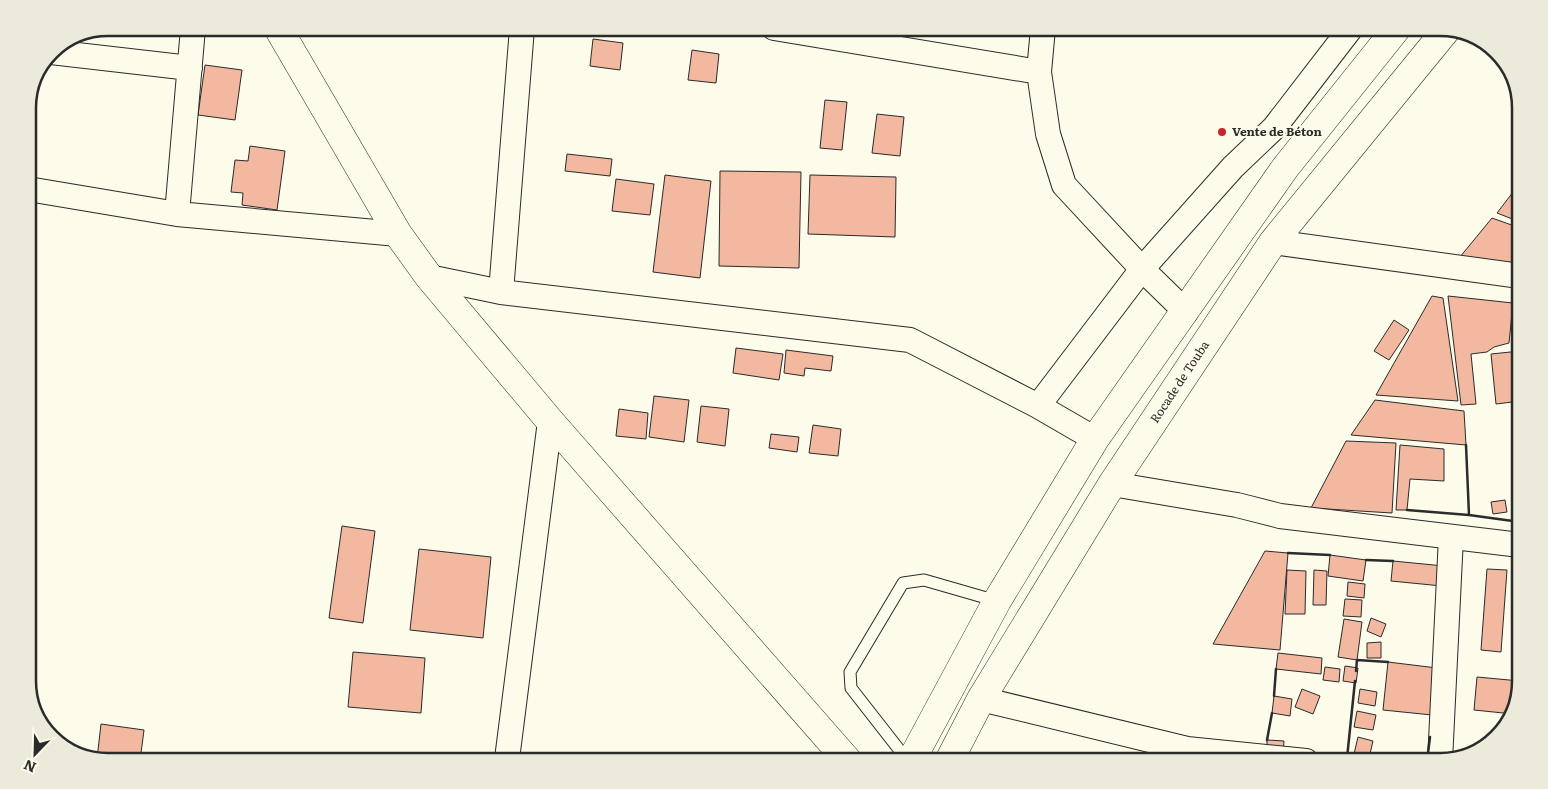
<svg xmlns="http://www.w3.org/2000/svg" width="1548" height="789" font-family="Literata,serif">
<rect width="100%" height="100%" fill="#fdfbea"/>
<!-- building -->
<path fill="#f2b8a0" stroke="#2b2b2b" d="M593,39l30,4 -3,27 -30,-4z
M692,50l27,4 -3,29 -28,-3z
M205,65l37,5 -7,50 -37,-5z
M825,100l22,2 -5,48 -22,-2z
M877,114l27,3 -4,39 -28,-3z
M250,146l35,5 -8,59 -35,-5 1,-12 -12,-1 4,-32 13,1z
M567,154l45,5 -2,17 -45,-5z
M720,171l81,1 -2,96 -80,-2z
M665,175l46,6 -11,97 -47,-6z
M810,175l86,2 -1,60 -87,-3z
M616,179l38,5 -4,31 -38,-4z
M1520,183v39l-23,-9z
M1492,218l28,10v39l-65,-4z
M1432,296l11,2 15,103 -82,-6z
M1448,296l65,7 -4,40 -15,4 -7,5 -16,2 5,50 -15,1z
M1394,320l15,10 -20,30 -15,-9z
M736,348l47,6 -4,26 -46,-7z
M786,350l47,6 -2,15 -26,-3 -1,8 -20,-3z
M1520,351v50l-24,3 -5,-50z
M654,396l35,4 -5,42 -35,-5z
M1375,400l89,11 2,34 -115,-10z
M701,406l28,3 -4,37 -28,-4z
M619,409l29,4 -2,26 -30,-3z
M813,425l28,4 -3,27 -29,-3z
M771,434l28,3 -2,15 -28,-4z
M1346,441l50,2 -4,70 -81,-5z
M1400,445l44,4v32l-34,-2 -3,31h-11z
M1505,500l2,12 -14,2 -2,-12z
M342,526l33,5 -12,92 -34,-5z
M419,549l72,8 -8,81 -73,-8z
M1265,551l23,2 -8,97 -67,-6z
M1330,555l36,5 -3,21 -35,-5z
M1393,561l51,5 -2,20 -51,-5z
M1487,569l20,1 -6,82 -20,-2z
M1287,570l19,1 -1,43h-20z
M1314,570l13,1 -1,34h-13z
M1348,582l17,2 -1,14 -17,-2z
M1345,599l17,1 -1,17 -18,-1z
M1371,618l15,6 -5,13 -14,-6z
M1344,619l18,3 -5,38 -19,-3z
M1514,631l6,1v23l-8,-1z
M1381,642v16h-14v-15z
M353,652l72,6 -4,55 -73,-6z
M1278,653l44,5 -1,16 -45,-5z
M1388,662l49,6 -5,47 -49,-5z
M1345,666l13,2 -2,15 -13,-2z
M1325,667l15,2 -1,13 -16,-2z
M1477,677l43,4 -7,33 -39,-4z
M1302,689l18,7 -7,18 -18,-7z
M1360,689l17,3 -2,14 -17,-3z
M1274,696l18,3 -2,17 -18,-3z
M1357,711l19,4 -3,15 -19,-3z
M101,724l43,6 -4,31 -32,1 -11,-3z
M1358,737l15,4 -4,17 -15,-4z
M1267,740l17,1 -1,13 -16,-1z"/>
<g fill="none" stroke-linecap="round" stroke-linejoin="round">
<!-- lane casing -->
<g stroke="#2b2b2b" stroke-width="13">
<path id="lane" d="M908,761l-57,-73 -1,-16 53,-89 21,-3 73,21"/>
</g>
<!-- street casing -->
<g stroke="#2b2b2b" stroke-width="26">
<path id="street" d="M774,28l265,44
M1043,28l-4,44 9,62 16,51 78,84 44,43
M51,52l139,16
M28,189l149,25 221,20
M177,214l16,-186
M1273,242l247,34
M429,277l72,15 409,48 128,66 57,33
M501,292l21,-264
M1038,406l104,-137 91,-102 41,-39 77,-100
M1112,484l125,21 43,11 240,29
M981,699l206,50 119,12
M507,759l43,-338
M1440,761l11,-224"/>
</g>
<!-- secondary casing -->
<g stroke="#2b2b2b" stroke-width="29">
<path id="secondary" d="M278,28l120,206 31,43 121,144 298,340"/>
</g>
<!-- primary casing -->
<g stroke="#2b2b2b" stroke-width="29">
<g id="primary">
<path d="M911,761l86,-160 98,-162 190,-271 112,-140"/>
<path id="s1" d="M949,761l32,-62 131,-215 161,-242 174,-213"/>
</g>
</g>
<!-- lane -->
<use href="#lane" stroke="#fdfbea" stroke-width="11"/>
<!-- street -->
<use href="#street" stroke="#fdfbea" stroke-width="24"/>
<!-- secondary -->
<use href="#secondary" stroke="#fdfbea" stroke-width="28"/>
<!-- primary -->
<use href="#primary" stroke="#fdfbea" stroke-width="28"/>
<!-- wall -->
<path stroke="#2b2b2b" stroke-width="2.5" d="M1513,303l7,1
M1407,510l62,5 -3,-70
M1469,515l51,7
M1288,553l42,2
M1366,560l27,1
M1356,671l1,-11 31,2
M1274,696l2,-27
M1267,740l5,-27
M1312,754l35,4 8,-77
M1347,758l45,3
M1427,761l3,-24"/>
</g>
<!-- markers -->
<circle fill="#c62828" stroke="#fdfbea" stroke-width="2" cx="1222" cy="132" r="5"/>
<g text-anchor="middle" stroke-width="4" stroke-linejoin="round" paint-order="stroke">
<!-- poi labels -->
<g font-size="12" font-weight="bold" fill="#2b2b2b" stroke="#fdfbea" text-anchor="start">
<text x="1232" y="136">Vente de Béton</text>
</g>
<!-- street labels -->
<g font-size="12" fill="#2b2b2b" stroke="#fdfbea">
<text dy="4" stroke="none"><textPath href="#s1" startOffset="444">Rocade de Touba</textPath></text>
</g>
</g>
<!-- crop -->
<path d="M0 0H1548V789H0ZM108 36H1440A72 72 0 0 1 1512 108V681A72 72 0 0 1 1440 753H108A72 72 0 0 1 36 681V108A72 72 0 0 1 108 36Z" fill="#eceadb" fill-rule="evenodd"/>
<path fill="none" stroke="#2b2b2b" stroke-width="2.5" d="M108 36H1440A72 72 0 0 1 1512 108V681A72 72 0 0 1 1440 753H108A72 72 0 0 1 36 681V108A72 72 0 0 1 108 36Z"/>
<!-- north arrow -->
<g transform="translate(35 754) rotate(203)" stroke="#fdfbea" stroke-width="4" paint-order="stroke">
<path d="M0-4L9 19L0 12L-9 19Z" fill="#2b2b2b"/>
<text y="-8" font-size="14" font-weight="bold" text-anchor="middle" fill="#2b2b2b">N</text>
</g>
</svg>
